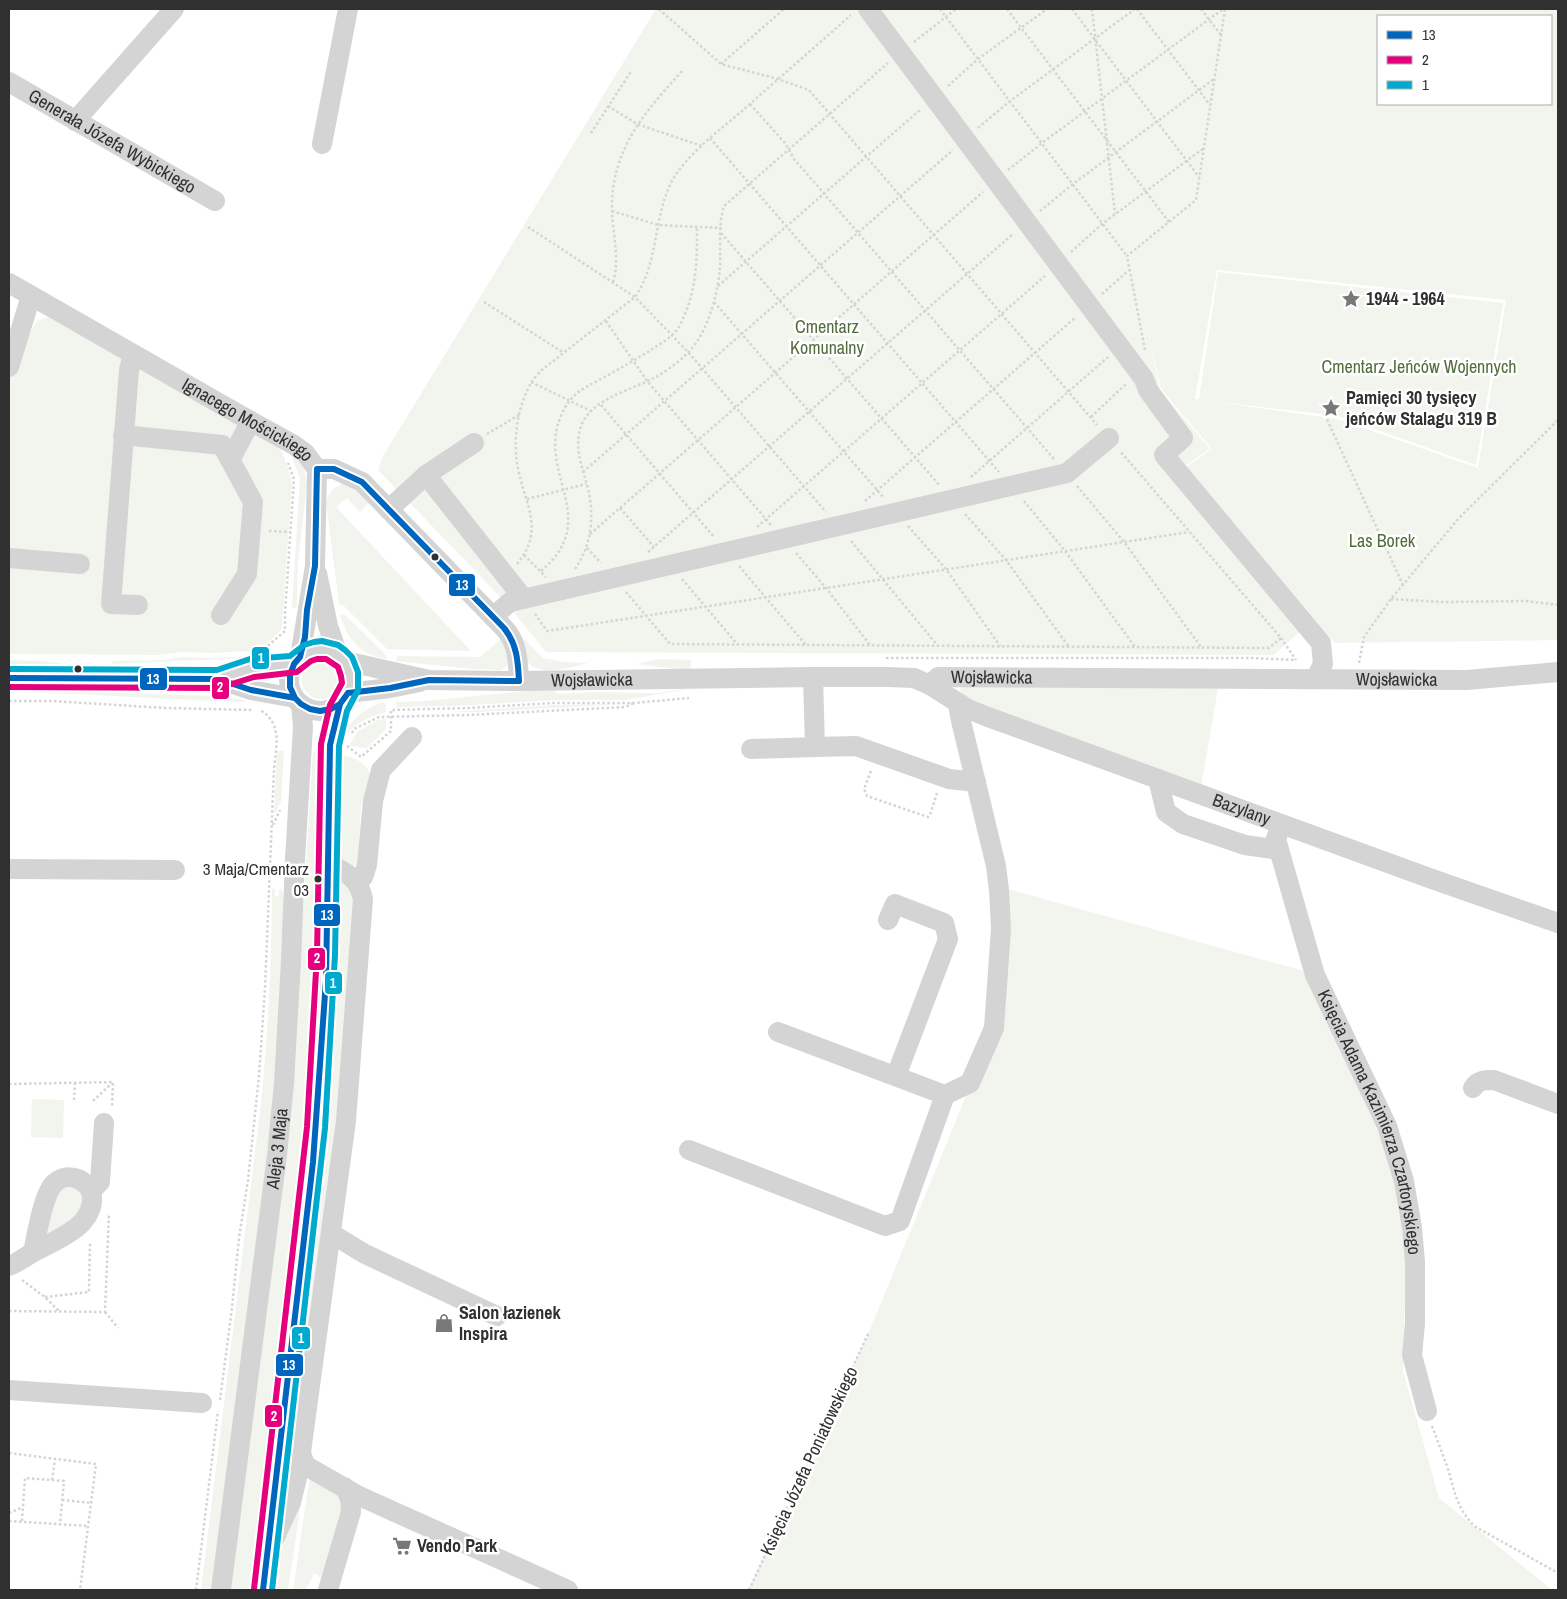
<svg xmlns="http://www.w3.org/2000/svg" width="1567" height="1599" font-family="'Archivo Narrow',sans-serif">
<rect width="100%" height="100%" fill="#fff"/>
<!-- green -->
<path fill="#f1f5ed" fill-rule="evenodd" d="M656,9h902v631l-223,3 -149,-176 26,-18 -51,-60 -14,-63 13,64 50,59 -25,17 128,154 -39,35 -728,-3 -39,-48 -129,-134 5,-14zM1378,16h173v88h-173zM1217,270l289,30 -28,168 -140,-49 -128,-18 128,15 138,49 27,-162 -285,-31 -19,127h-4z
M47,317l231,128 6,11 8,26 -10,147 -20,19 -15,3 -34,2 -32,-1 -23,3 -149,-1v-281l27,-51z
M290,452l10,10 4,7 3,15 -9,78 -1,45 -5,1 8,-130z
M345,483l26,17 -11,12 -13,-14 -11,9 135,144 -84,-2 -43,-43 -5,-2 -13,-102c4,-11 8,-16 19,-19z
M340,614l5,1 40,39 2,5c-26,-3 -41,-21 -47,-45z
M514,629l29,29 21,4 24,1c-17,4 -48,15 -60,-1 -6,-10 -10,-22 -14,-33z
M502,638l7,24 -2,4 -6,4 -28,-1 -77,-8 1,-5 83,1z
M246,656l2,2 -137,6 2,-3 53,-1 15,-3 38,1z
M658,659l33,1v11l-54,-7z
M9,660l33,1 22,3 -32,4h-23z
M302 680a19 19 0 1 1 38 0a19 19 0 1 1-38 0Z
M713,684h3l-91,16h-67l-105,6 -57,1v-5l28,-1 124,-12 11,5 36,-2 64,1z
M965,684l253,5 -17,98 -237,-89 -4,-4 1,-8z
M9,689l204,7 32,4v2c-78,-2 -157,-9 -236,-10z
M381,703h5v9c-18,4 -32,13 -44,27 8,-19 20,-29 39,-36z
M624,704l-145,8h-29l103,-7z
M386,719v10l-19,19 -18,-2 8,-14 21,-12z
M277,751h7l-3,50 -7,15z
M313,752l8,1 -5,221 -8,144 -52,472h-26l66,-569z
M338,755c13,1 29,6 32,21l-9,30 -3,58c-11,4 -15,0 -22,-9z
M340,878l16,17 -17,233 -55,380 37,-334 16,-293z
M1001,887l303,84 73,158 20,50 10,46 -4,146 36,127 113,92h-804l121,-258 125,-304z
M272,889h3v7h4v-7l3,1 2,10 -9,189 -62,501h-12l61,-495c6,-68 10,-137 10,-206z
M32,1099l32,1 -1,38 -32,-1z
M59,1186h22l4,25 -39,26 8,-45z
M310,1476l28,13 5,19 -6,16 -13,56 -10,-7 -8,17h-13z
M305,1477l-17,113h-15l6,-44z"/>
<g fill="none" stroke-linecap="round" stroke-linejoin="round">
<!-- path -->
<path stroke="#d4d4d4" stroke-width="2.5" stroke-dasharray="2.5 2.5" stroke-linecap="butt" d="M659,9l62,55 57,15 31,11 288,335
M940,9l187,247
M1007,9l162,213
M1072,9l127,168
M1092,9l23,205
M1137,9l73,96
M1201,9l20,26
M914,42l42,-33
M721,64l63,-55
M948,86l30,-27 69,-50
M750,104l35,39 9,16 260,300
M608,106l29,18 65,22
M978,128l32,-27 125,-92
M591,133l41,-63
M710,138l289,334
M1008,170l34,-27 181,-134
M612,211l46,14 63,3
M1040,211l33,-27 141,-105
M528,227l107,70 53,55 138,160
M721,233l219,253
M1071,252l31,-28 102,-76
M613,282c7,-20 0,-48 -1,-69 -2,-63 32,-100 71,-143
M718,286l203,-177
M1102,294l27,-24
M484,302l80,51
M714,302l170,196
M606,321l41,60 124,144
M1145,350l-18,-94 69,-56 29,-191
M531,382l60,29
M601,405l113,132
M1325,415l78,170
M1091,417l35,-33
M487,434l32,-19
M583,472l370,-322
M971,477l137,-120
M1077,486l47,56 77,105
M527,499l59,-15
M865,501l211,-184
M1024,501l41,50 70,96
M620,508l34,39
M965,514l41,46 63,87
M908,526l38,43 54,77
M757,527l288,-251
M269,531l21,1
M590,534l393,-342
M851,541l87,105
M587,548l14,15
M648,552l365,-318
M796,553l30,35 44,57
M524,555l22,22
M517,564c27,-33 10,-56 2,-91 -7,-29 -3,-63 12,-90 3,-5 8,-10 12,-14l92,-72c24,-34 18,-80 37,-116 14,-26 48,-51 70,-70 36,-32 73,-64 109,-96
M739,566l67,79
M575,569c16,-23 19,-49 14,-76 -5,-23 -16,-43 -8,-67 11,-28 51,-36 75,-49 15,-9 33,-22 42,-37 13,-21 20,-49 22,-73 1,-20 -2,-41 4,-61l164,-143
M541,571c62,-52 -5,-98 20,-155 9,-22 21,-27 40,-37 18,-10 36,-20 53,-31 6,-4 13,-8 18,-13 6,-5 9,-12 12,-19 13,-29 13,-58 13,-89
M682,579l56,66
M626,592l44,52 599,4 12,-10 -161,-187
M1391,599l51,3 84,-1 32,4
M535,614l12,17 642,-99
M1281,638l15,22
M264,649l21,-18v-18l9,-134 -6,-16
M887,659v-1h364l44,2
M1359,663l5,-26 27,-38 68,-81 99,-98
M9,701h43l113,7 87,2
M352,733l2,-4 25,-12 89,-2 157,-8 9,-4
M347,746l14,11 30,-26v-21l77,-2 85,-5h81l55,-5
M871,771l-7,18 3,7 61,21 2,-2 7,-22
M273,825l7,-15
M9,1084l104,-2 -1,25
M74,1100l1,-16
M93,1101l19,-18
M22,1280l23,17 14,14
M45,1297l44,-5 1,-50
M9,1311l96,1 4,-99
M105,1312l13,16
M220,1400l12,-92 7,-70 9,-58 11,-104 6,-88 9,-219c2,-22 9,-46 -14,-59
M1432,1426c5,13 10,27 15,40 8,25 8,39 27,60l84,47
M9,1453l87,11 -16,126
M52,1480l3,-21
M62,1500l29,3
M9,1513l14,-6
M9,1521l79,5
M22,1521l3,-43 39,3 -4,43
M196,1590l22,-179
M749,1590l120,-258"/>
<!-- minor -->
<g stroke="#d4d4d4" stroke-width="20">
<path d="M868,9l276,370 4,11 35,48 -19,17 157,188 2,21 -7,14"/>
<path id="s1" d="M9,82l206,119"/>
<path d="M75,121l99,-112"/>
<path d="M322,144l26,-135"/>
<path id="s2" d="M9,283l229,131 56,31 11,8 12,16"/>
<path d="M133,354l-4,16 -18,234 27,1"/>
<path d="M9,367l22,-71"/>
<path d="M123,435l99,10 31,57 -6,72 -26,41"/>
<path d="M230,460l21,-39"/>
<path d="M317,469h17l28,13 142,146c14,15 14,33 15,53"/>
<path d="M426,475l48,-32"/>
<path d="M389,509l37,-34 98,124"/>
<path d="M9,558l71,6"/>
<path d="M317,573l11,53 10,29"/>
<path d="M493,617l17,-15 557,-129 42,-35"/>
<circle cx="320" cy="680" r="31"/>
<path d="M300,657l15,-91 2,-97"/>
<path id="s3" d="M345,661l84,19 90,1 294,-4h74l27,1 16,7 38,24 20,8 444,162 126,44"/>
<path d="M9,678l209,1 34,-11 42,-4"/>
<path d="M218,679l33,11 44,8"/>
<path id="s4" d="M930,685l8,-8 529,3 91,-8"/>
<path d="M348,693l42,-5 30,-6"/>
<path d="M815,747l41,-1 93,33 27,3"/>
<path d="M751,749l64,-2 -2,-70"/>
<path d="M1158,779l8,33 17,12 62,21 28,4 5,-16"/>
<path id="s5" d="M1276,839l39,136 72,151 17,55 8,47 3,34v62l-3,31 15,56"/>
<path d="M9,869l166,1"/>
<path d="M357,882l6,-5 4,-12 6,-64 8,-31 31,-33"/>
<path d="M888,920l7,-16 49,19 4,16 -52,137"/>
<path d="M778,1032l167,63 25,-12 24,-55 7,-99 -2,-39 -3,-24 -35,-145 -3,-17"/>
<path d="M1473,1088c5,-8 11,-8 21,-8l64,24"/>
<path d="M689,1150l196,76 15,-5 45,-126"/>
<path d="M91,1191l9,-9 4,-59"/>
<path d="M332,1234l33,20 132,62"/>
<path d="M9,1266c8,-3 16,-9 23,-13 15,-8 31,-15 44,-25 8,-6 15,-16 16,-26 2,-22 -26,-34 -40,-16 -10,14 -15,48 -19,66"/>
<path d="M9,1390l193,13"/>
<path d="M301,1453l3,9 4,5 49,28 211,95"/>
<path d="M275,1537l16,-35 7,-28 48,-353 17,-222c-5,-22 -16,-26 -35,-36"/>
<path id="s6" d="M221,1590l56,-435 7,-72 7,-122 4,-102 8,-132 -2,-23"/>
<path d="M263,1590l50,-428 6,-70 7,-112 4,-235 10,-41"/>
<path d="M328,1590l23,-78c0,-10 -1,-17 -7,-25"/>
</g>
<!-- bus-1 casing -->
<g stroke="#fff" stroke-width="10">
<path id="bus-1" d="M317,469h17l28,13 142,146c13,16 14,33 15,53
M317,469l-2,97 -8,44 -2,27 -5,20 -6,7 -4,11v12l5,11 6,6 9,5 10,2 11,-2 9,-5 8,-11
M9,678l209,1 33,11 44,8
M348,693l42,-5 39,-8 90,1
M263,1590l50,-428 13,-182 4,-235 10,-41 8,-11"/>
</g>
<!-- bus-2 casing -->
<g stroke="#fff" stroke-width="10">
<path id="bus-2" d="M9,687l210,1 35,-11 43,-5 14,-11 6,-2h9l12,8 3,9 1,7 -12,22 -9,39 -4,210 -10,173 -53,462"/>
</g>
<!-- bus-3 casing -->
<g stroke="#fff" stroke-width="10">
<path id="bus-3" d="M9,669l208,1 33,-11 40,-3 14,-11 10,-3 8,-1 16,4 7,5 7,7 6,15v18l-11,21 -8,35 -4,209 -10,173 -53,462"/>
</g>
<!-- bus-1 -->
<use href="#bus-1" stroke="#0065bd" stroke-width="6"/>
<!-- bus-2 -->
<use href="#bus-2" stroke="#e5007d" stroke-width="6"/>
<!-- bus-3 -->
<use href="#bus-3" stroke="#00a9ce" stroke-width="6"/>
</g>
<!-- icons -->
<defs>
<g id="sight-bare" transform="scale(1.5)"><path d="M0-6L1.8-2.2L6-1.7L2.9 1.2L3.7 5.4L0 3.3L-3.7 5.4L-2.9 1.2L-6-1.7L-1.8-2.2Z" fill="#787878" stroke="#fff" stroke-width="2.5" paint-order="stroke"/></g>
<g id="shop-bare" transform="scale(1.5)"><path d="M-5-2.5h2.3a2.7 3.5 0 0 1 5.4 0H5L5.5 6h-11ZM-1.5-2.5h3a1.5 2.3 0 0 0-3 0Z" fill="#787878" stroke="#fff" stroke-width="2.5" paint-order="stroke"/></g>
<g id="supermarket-bare" transform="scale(1.5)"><path d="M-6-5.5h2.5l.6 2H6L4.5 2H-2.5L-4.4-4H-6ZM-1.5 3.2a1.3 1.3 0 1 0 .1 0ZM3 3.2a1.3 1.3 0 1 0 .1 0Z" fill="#787878" stroke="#fff" stroke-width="2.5" paint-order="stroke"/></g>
</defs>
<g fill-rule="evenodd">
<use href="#sight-bare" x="1351" y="299"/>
<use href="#sight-bare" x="1331" y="408"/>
<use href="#shop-bare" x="444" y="1323"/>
<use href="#supermarket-bare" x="402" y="1546"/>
</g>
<!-- markers -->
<g fill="#303030" stroke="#fff" stroke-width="2">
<circle cx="435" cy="557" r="4.5"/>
<circle cx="78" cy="669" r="4.5"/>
<circle cx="318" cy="879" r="4.5"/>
</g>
<g text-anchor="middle" stroke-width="5" stroke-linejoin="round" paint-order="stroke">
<!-- bus labels -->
<g font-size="17" fill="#303030" stroke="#fff" text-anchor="end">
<text x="309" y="875">3 Maja/Cmentarz<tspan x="309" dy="21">03</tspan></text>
</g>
<!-- street labels -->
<g font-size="18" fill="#303030" stroke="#fff">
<text dy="6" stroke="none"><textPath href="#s1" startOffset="119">Generała Józefa Wybickiego</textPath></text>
<text dy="6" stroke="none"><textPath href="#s2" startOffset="275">Ignacego Mościckiego</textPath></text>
<text dy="6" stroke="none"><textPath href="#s4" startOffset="65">Wojsławicka</textPath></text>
<text dy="6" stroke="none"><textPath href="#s4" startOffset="470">Wojsławicka</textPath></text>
<text dy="6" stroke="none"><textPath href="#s3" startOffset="249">Wojsławicka</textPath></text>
<text dy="6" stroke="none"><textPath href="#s3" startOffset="925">Bazylany</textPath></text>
<text dy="6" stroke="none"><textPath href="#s5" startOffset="300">Księcia Adama Kazimierza Czartoryskiego</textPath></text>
<text dy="6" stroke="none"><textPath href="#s6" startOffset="445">Aleja 3 Maja</textPath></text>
<text transform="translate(809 1461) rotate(-65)" y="6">Księcia Józefa Poniatowskiego</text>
</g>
<!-- poi labels -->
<g font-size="18" font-weight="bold" fill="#303030" stroke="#fff" text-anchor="start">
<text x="1366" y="305">1944 - 1964</text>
<text x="1346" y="404">Pamięci 30 tysięcy<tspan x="1346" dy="21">jeńców Stalagu 319 B</tspan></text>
<text x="459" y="1319">Salon łazienek<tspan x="459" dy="21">Inspira</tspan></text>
<text x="417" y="1552">Vendo Park</text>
</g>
<!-- park labels -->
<g font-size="18" fill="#526d3d" stroke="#fff">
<text x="827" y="333">Cmentarz<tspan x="827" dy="21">Komunalny</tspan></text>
<text x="1419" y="373">Cmentarz Jeńców Wojennych</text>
<text x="1382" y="547">Las Borek</text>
</g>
</g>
<g stroke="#fff" stroke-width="2">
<rect x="448" y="573" width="28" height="24" rx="5" fill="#0065bd"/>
<rect x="251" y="646" width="19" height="24" rx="5" fill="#00a9ce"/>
<rect x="139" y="667" width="29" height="24" rx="5" fill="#0065bd"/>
<rect x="211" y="676" width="19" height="24" rx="5" fill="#e5007d"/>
<rect x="313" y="903" width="28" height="24" rx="5" fill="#0065bd"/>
<rect x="307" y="947" width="19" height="24" rx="5" fill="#e5007d"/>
<rect x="324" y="971" width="19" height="24" rx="5" fill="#00a9ce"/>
<rect x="291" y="1326" width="20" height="24" rx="5" fill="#00a9ce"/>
<rect x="275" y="1353" width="29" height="24" rx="5" fill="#0065bd"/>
<rect x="264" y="1404" width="19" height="24" rx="5" fill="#e5007d"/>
</g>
<g font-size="14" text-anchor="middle" font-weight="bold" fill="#fff">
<text x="462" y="590">13</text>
<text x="261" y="663">1</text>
<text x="153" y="684">13</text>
<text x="220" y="692">2</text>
<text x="327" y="920">13</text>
<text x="317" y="963">2</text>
<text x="333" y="988">1</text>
<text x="301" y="1343">1</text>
<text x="289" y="1370">13</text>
<text x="274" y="1421">2</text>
</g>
<!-- border -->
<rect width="1567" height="1599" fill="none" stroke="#303030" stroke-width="20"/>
<!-- legend -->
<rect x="1377" y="15" width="175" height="90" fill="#ffffff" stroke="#acacac"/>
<rect x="1387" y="31" width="25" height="8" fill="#0065bd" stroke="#acacac"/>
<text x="1422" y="40" font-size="15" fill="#303030">13</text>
<rect x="1387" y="56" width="25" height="8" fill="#e5007d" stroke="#acacac"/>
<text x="1422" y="65" font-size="15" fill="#303030">2</text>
<rect x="1387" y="81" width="25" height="8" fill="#00a9ce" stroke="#acacac"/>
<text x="1422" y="90" font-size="15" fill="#303030">1</text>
</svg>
